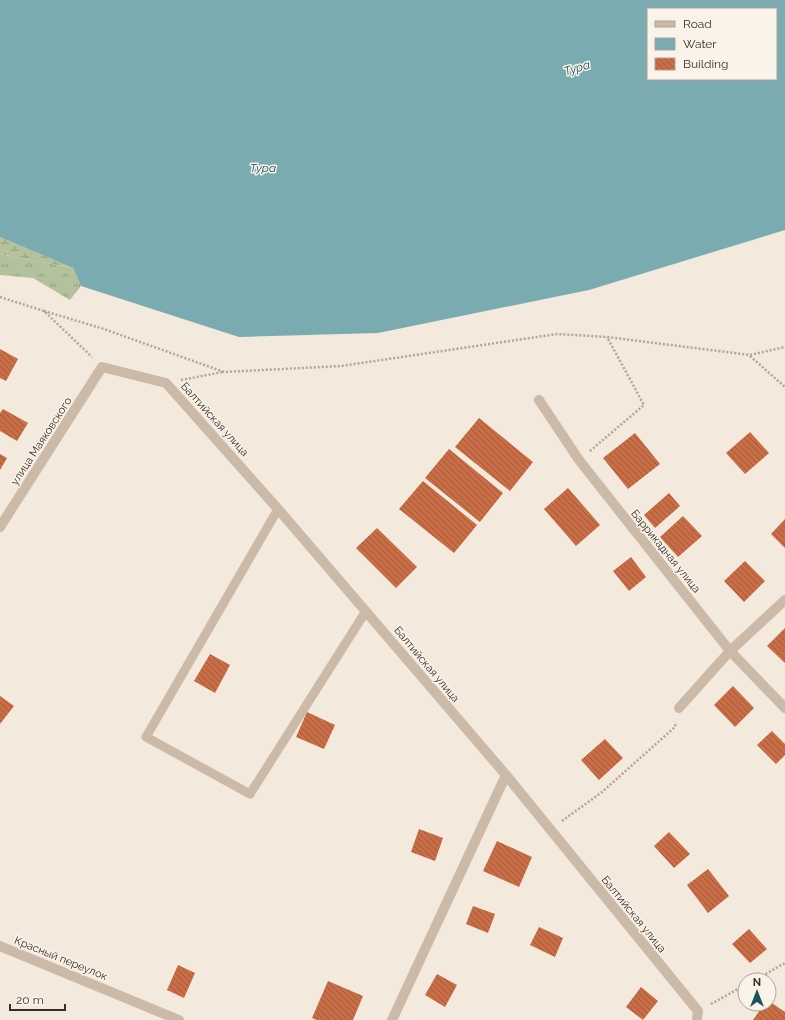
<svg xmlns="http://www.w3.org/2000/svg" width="785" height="1020" font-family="Raleway,sans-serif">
<defs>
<pattern id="grass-tufts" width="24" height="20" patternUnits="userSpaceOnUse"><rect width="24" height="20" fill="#b3c29c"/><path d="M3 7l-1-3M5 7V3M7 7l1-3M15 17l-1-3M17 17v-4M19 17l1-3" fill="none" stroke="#939e7f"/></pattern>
<pattern id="wetland-marsh" width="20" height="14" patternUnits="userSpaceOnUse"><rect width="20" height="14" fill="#b3c29c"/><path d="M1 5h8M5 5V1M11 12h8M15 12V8" fill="none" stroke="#939e7f"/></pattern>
<pattern id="building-back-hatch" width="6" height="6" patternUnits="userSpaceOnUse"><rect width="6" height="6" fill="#c86d45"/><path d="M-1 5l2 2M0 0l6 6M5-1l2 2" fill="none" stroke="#a35a3a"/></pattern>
</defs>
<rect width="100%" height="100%" fill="#f3e9dc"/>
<!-- grass -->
<path fill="url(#grass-tufts)" d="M0,254l73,14 8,18 -11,14 -37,-22 -33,-3z"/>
<!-- wetland -->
<path fill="url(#wetland-marsh)" d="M0,237l73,31 -73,-14z"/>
<!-- water -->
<path fill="#7aabb0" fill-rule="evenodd" d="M0,0h785v230l-196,60 -211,43 -139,4 -158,-51 -8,-18 -73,-31zM648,9h128v70h-128z"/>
<!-- building -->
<path fill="url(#building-back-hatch)" d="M0,349l18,10 -12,22 -6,-3z
M3,409l25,14 -11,18 -17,-10v-18z
M479,418l54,44 -23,29 -55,-44z
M750,432l19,21 -24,21 -19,-21z
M635,433l25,31 -32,25 -25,-31z
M449,449l54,44 -23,29 -55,-44z
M0,454l7,4 -7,12z
M423,481l54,44 -23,28 -55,-44z
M568,488l32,37 -24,21 -32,-37z
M669,493l11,13 -25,22 -11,-13z
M683,516l19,20 -24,21 -18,-20z
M785,519v29l-14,-14z
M377,528l40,39 -21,21 -40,-40z
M631,557l15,20 -17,14 -16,-20z
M745,561l20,20 -21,21 -20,-21z
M785,628v35l-18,-17z
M210,654l20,11 -15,28 -21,-12z
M733,686l21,22 -19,19 -21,-22z
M0,696l14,10 -14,18z
M307,712l28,13 -11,24 -28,-12z
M772,731l13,13v11l-9,9 -19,-19z
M605,739l18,19 -24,22 -18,-20z
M419,829l24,9 -8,23 -24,-9z
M669,832l21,22 -16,14 -20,-22z
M497,841l35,16 -13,30 -36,-16z
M708,869l21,27 -21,17 -21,-28z
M473,906l22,8 -7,19 -22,-9z
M539,927l24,11 -8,19 -25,-12z
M749,929l18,20 -17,14 -18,-19z
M178,965l17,8 -11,25 -17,-8z
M437,974l20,11 -12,22 -20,-12z
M328,981l35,15 -10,24h-36l-5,-2z
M641,987l17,14 -15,19 -17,-13z
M769,1001l16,11v8h-32l11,-16h5z"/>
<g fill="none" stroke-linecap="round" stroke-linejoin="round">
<!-- path -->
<path stroke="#b7a492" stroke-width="2.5" stroke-dasharray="2 2" stroke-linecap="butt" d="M0,297l44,14 48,46
M44,311l60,18 120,43 117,-6 216,-32 50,3 143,18 35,-8
M750,356l35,31
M181,380l42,-8
M590,451l54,-46 -37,-68
M562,821l40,-29 73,-65 1,-5
M755,980l30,-17
M711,1004l34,-19"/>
<!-- lane -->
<path stroke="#cbbaa8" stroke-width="9" d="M278,509l-132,228 104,57 116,-183"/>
<!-- street -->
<path stroke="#cbbaa8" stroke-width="10" d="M539,400l40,60 151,191 55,57
M0,527l102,-160 64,16 112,126 228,266 192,236 -1,9
M679,708l51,-57 55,-51
M0,946l179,74
M392,1020l114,-245"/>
</g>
<g text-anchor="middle" stroke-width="3" stroke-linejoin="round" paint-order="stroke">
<!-- street labels -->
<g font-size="11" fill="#382e28" stroke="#faf3e9">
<text transform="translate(215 419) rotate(48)" y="4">Балтийская улица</text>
<text transform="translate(41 441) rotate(-57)" y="4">улица Маяковского</text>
<text transform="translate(666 551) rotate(51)" y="4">Баррикадная улица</text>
<text transform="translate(427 664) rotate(50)" y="4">Балтийская улица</text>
<text transform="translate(634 914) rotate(51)" y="4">Балтийская улица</text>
<text transform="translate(61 958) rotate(22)" y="4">Красный переулок</text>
</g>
<!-- water labels -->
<g font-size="12" font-style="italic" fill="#1d525a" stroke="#faf3e9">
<text transform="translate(577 68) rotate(-17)" y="4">Тура</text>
<text x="263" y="172">Тура</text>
</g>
</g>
<!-- legend -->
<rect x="647" y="8" width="130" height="72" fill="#faf3e9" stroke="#aca49c"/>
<rect x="655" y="21" width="20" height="6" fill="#cbbaa8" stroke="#aca49c"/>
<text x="683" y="28" font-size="12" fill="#382e28">Road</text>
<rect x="655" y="38" width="20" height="12" fill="#7aabb0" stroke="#aca49c"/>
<text x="683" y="48" font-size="12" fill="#382e28">Water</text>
<rect x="655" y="58" width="20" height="12" fill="url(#building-back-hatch)" stroke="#aca49c"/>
<text x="683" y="68" font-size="12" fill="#382e28">Building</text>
<!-- north arrow -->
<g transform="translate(757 992)"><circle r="19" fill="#faf3e9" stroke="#aca49c"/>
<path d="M0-3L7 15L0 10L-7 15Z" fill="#1d525a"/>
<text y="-6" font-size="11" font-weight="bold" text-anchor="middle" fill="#382e28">N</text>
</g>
<!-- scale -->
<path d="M10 1004v6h55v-6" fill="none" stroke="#382e28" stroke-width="2"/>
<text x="16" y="1004" font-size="12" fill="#382e28" stroke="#faf3e9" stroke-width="3" paint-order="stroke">20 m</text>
</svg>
